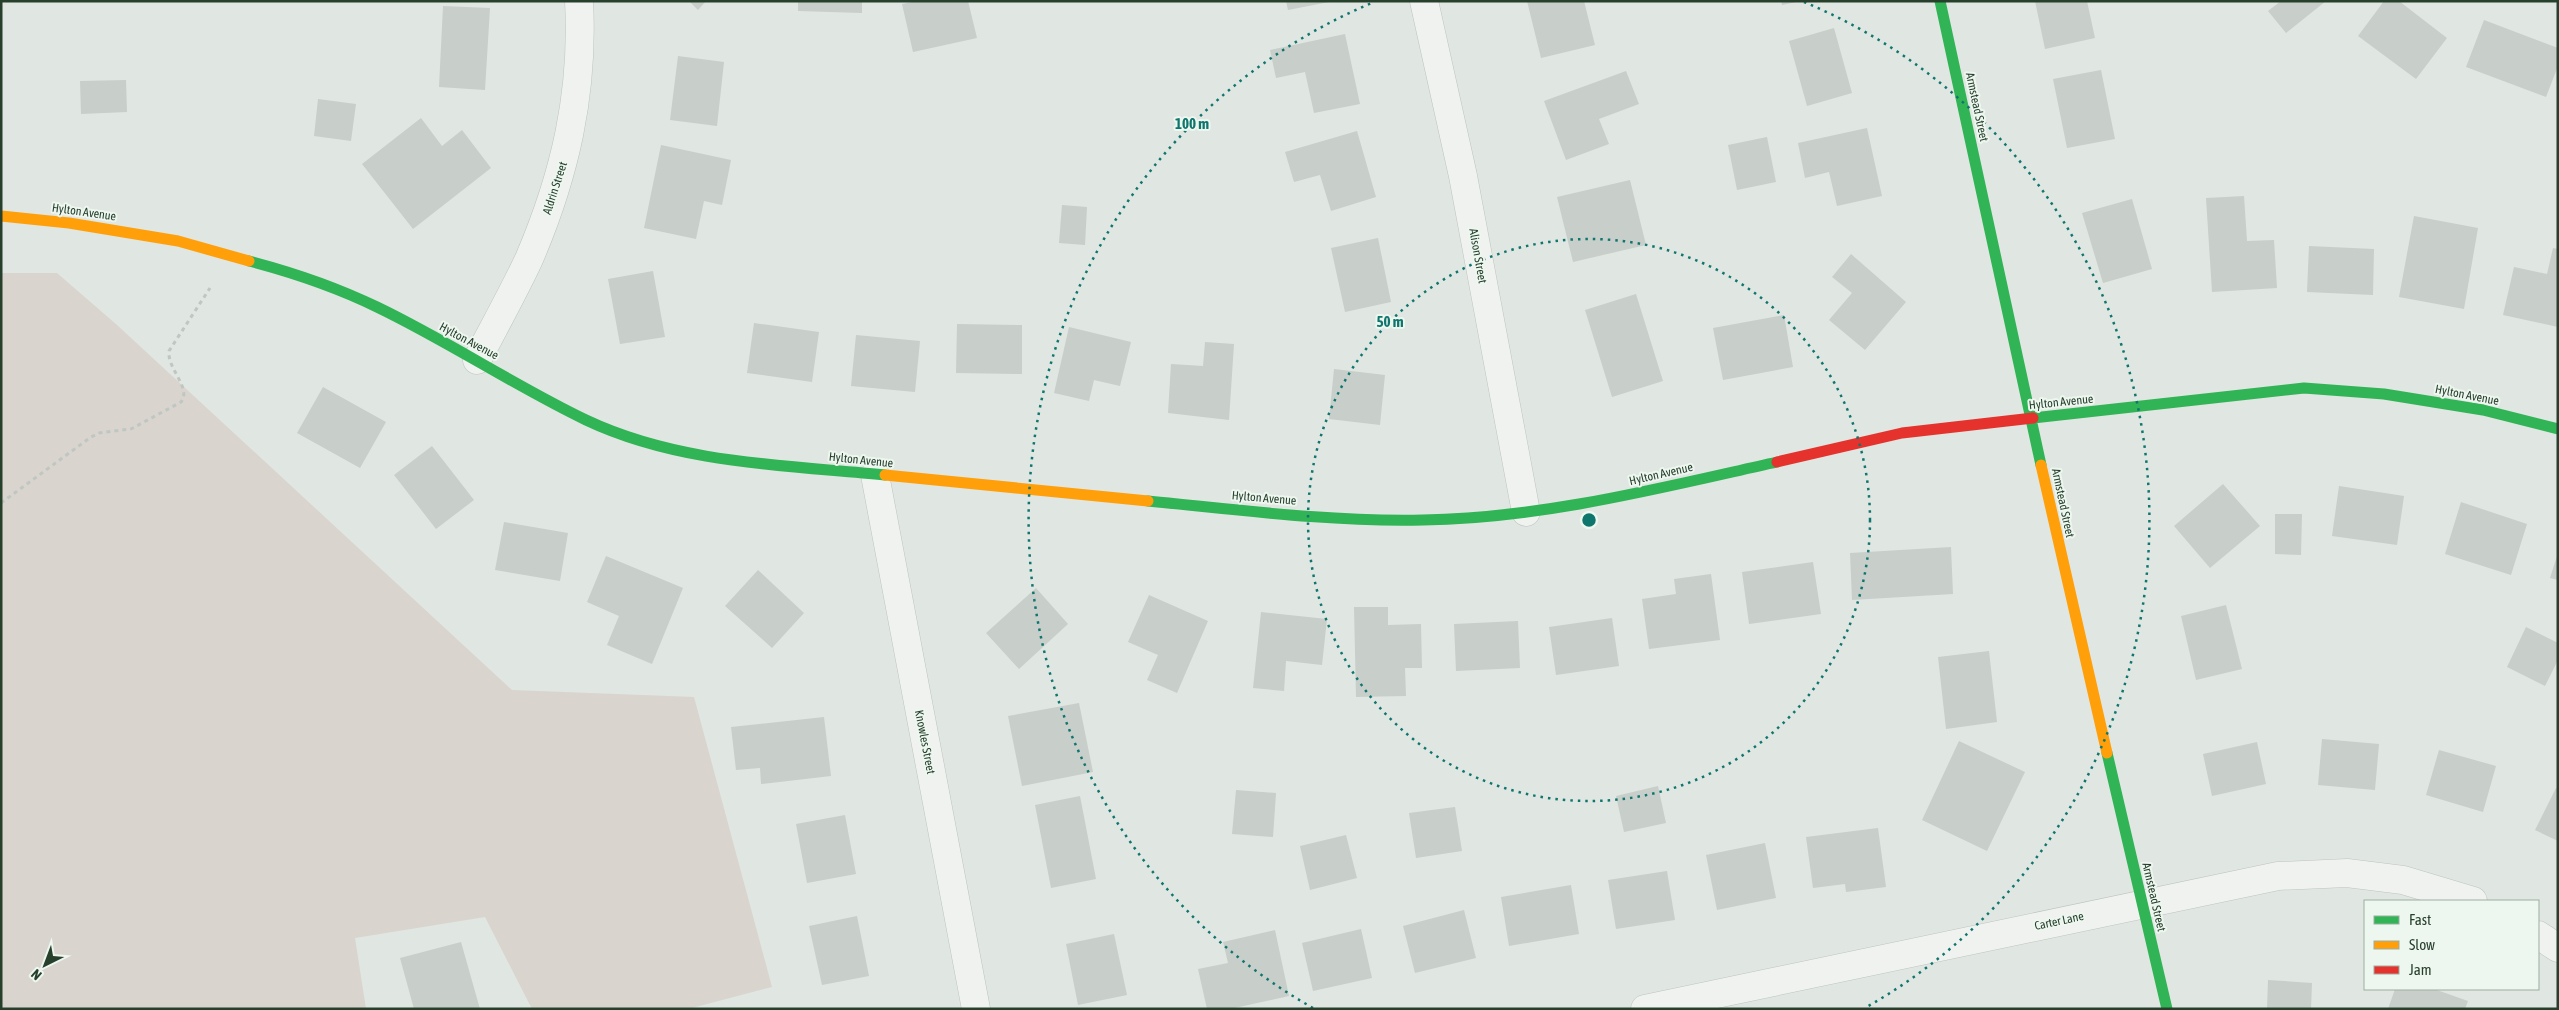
<svg xmlns="http://www.w3.org/2000/svg" width="2559" height="1010" font-family="'Asap Condensed',sans-serif">
<rect width="100%" height="100%" fill="#e0e6e1"/>
<!-- green -->
<path fill="#d9d4ce" d="M1,273h56l60,52 395,365 182,7 78,290 -84,22h-156l-47,-92 -130,21 11,71h-365z"/>
<!-- building -->
<path fill="#c8cec9" d="M689,1h17l-8,9z
M798,1h64v12l-64,-2z
M917,1h51l9,37 -64,14 -11,-48z
M1286,1h43v1l-41,8z
M1527,1h57l11,44 -54,13z
M1781,1h15v1l-14,3z
M2035,1h52l8,37 -50,11z
M2281,1h45l-40,32 -18,-22z
M2384,1h15l48,37 -31,41 -58,-43z
M443,6l47,2 -5,82 -46,-3z
M2484,20l74,28v18l-12,31 -80,-30z
M1834,28l18,65 -45,13 -18,-65z
M1345,34l15,70 -46,9 -9,-41 -29,6 -6,-28z
M678,56l46,6 -7,64 -47,-6z
M2101,70l14,69 -48,9 -14,-69z
M1626,71l13,33 -40,15 10,25 -43,16 -22,-59z
M126,80l1,32 -46,2 -1,-33z
M318,99l38,5 -5,37 -37,-5z
M421,118l21,28 20,-16 29,38 -78,61 -51,-65z
M1867,128l15,68 -45,10 -8,-34 -24,6 -7,-35z
M1357,131l19,66 -45,14 -11,-36 -26,7 -9,-30z
M1767,137l9,45 -39,8 -9,-45z
M661,145l70,15 -9,45 -18,-4 -8,38 -52,-11z
M1630,180l16,65 -73,17 -16,-65z
M2244,196l3,45 27,-1 3,48 -65,4 -6,-94z
M2132,199l20,70 -49,14 -21,-70z
M1062,205l25,2 -2,38 -26,-2z
M2414,216l64,12 -14,81 -65,-12z
M1378,238l13,64 -46,10 -14,-64z
M2309,246l65,3 -1,46 -66,-3z
M2553,248l5,1v78l-55,-12 11,-48 33,7z
M1851,254l55,48 -41,48 -36,-30 23,-27 -20,-16z
M653,271l12,66 -45,7 -12,-65z
M1636,294l27,87 -51,16 -27,-87z
M1784,315l9,52 -70,13 -10,-52z
M754,323l65,9 -7,50 -65,-9z
M957,324l65,1v49l-66,-1z
M1069,327l62,15 -11,44 -26,-6 -5,21 -35,-8z
M856,335l64,6 -5,51 -64,-6z
M1205,342l29,2 -5,76 -61,-7 3,-49 32,2z
M1334,369l51,6 -5,50 -51,-6z
M323,387l63,35 -26,46 -63,-35z
M432,446l42,54 -38,29 -42,-54z
M2223,484l37,42 -50,42 -36,-42z
M2339,486l65,10 -7,49 -65,-9z
M2461,502l66,22 -16,51 -66,-21z
M2275,514h27l-1,41 -26,-1z
M504,522l64,11 -8,48 -65,-11z
M1951,547l2,47 -101,6 -2,-47z
M2558,553v27l-8,-2z
M606,556l77,32 -31,76 -45,-19 12,-29 -32,-14z
M1813,562l8,52 -72,10 -7,-52z
M758,570l46,43 -32,35 -47,-42z
M1711,574l9,66 -71,9 -7,-50 34,-5 -2,-15z
M1036,588l32,36 -49,45 -33,-36z
M1149,595l59,26 -31,72 -30,-13 11,-25 -30,-13z
M2226,605l16,64 -46,11 -15,-64z
M1354,607h34v18l33,-1 1,44h-17l1,28 -50,1z
M1261,612l66,7 -5,46 -36,-4 -2,30 -31,-3z
M1612,618l7,48 -63,9 -7,-48z
M1518,621l2,47 -64,3 -2,-47z
M2526,627l32,16v17l-13,26 -38,-19z
M1989,651l8,71 -51,7 -8,-72z
M1079,703l14,69 -71,14 -14,-70z
M824,717l7,59 -70,8 -1,-16 -24,2 -5,-43z
M2322,739l57,5 -4,46 -57,-5z
M1959,741l66,31 -38,79 -65,-31z
M2257,742l9,42 -54,12 -9,-42z
M2439,750l57,16 -13,46 -57,-17z
M1658,786l8,37 -42,9 -8,-36z
M2556,788l2,1v52l-23,-11z
M1236,790l40,3 -3,44 -41,-3z
M1080,796l16,83 -45,9 -16,-83z
M1455,807l7,44 -46,7 -7,-45z
M845,815l11,59 -49,9 -11,-59z
M1878,828l8,59 -40,5 -1,-8 -32,4 -7,-51z
M1346,835l11,43 -47,12 -10,-44z
M1765,843l11,55 -59,12 -11,-55z
M1667,871l8,49 -59,9 -8,-49z
M1571,885l8,49 -70,12 -8,-49z
M1464,910l12,48 -61,15 -12,-47z
M857,916l12,60 -47,9 -13,-59z
M1361,929l11,49 -59,13 -11,-48z
M1275,930l14,66 -59,13h-23l-9,-40 30,-6 -5,-21z
M1114,934l13,61 -49,10 -12,-61z
M461,942l19,67h-66l-14,-51z
M2268,980l44,3 -1,26h-44z
M2395,989h39l34,12 -3,8h-77z"/>
<g fill="none" stroke-linecap="round" stroke-linejoin="round">
<!-- street casing -->
<g stroke="#bec4bf" stroke-width="29">
<path id="street" d="M1424,1l39,175 63,336
M477,360c17,-33 36,-67 52,-101 36,-84 55,-166 50,-258
M875,475l101,534
M2538,935l20,13
M1645,1009l633,-133 69,-3 56,7 70,21"/>
</g>
<!-- path -->
<path stroke="#c0c6c1" stroke-width="3" stroke-dasharray="4 4" stroke-linecap="butt" d="M1,503l90,-66 8,-4 32,-4 50,-27c11,-14 -14,-33 -12,-51l41,-63"/>
<!-- street -->
<use href="#street" stroke="#f0f2f0" stroke-width="28"/>
<!-- fast -->
<path stroke="#30b455" stroke-width="11" d="M1940,1l101,464
M249,261c42,11 89,27 128,46 71,34 138,79 209,113 93,44 199,45 299,55
M2033,418l271,-30 80,6 99,16 75,19
M1148,501c92,9 183,21 275,19 121,-2 237,-32 354,-58
M2107,753l60,256"/>
<!-- slow -->
<path stroke="#ff9f0a" stroke-width="11" d="M1,216l68,7 109,18 71,20
M2041,465l66,288
M885,475l263,26"/>
<!-- jam -->
<path stroke="#e5322d" stroke-width="11" d="M1777,462l125,-29 131,-15"/>
</g>
<!-- distance rings -->
<g fill="none" stroke="#0f766e" stroke-width="2.5" stroke-dasharray="2.5 5">
<circle cx="1589" cy="520" r="281"/>
<path d="M1313 1008A561 561 0 0 1 1374 2M1804 2A561 561 0 0 1 1865 1008"/>
</g>
<g text-anchor="middle" stroke-width="4" stroke-linejoin="round" paint-order="stroke">
<!-- street labels -->
<g font-size="12" fill="#26402c" stroke="#edf6ef">
<text transform="translate(1977 107) rotate(78)" y="4">Armstead Street</text>
<text transform="translate(555 188) rotate(-72)" y="4">Aldrin Street</text>
<text transform="translate(84 212) rotate(8)" y="4">Hylton Avenue</text>
<text transform="translate(1478 256) rotate(80)" y="4">Alison Street</text>
<text transform="translate(469 341) rotate(28)" y="4">Hylton Avenue</text>
<text transform="translate(2467 395) rotate(11)" y="4">Hylton Avenue</text>
<text transform="translate(2061 402) rotate(-6)" y="4">Hylton Avenue</text>
<text transform="translate(861 460) rotate(6)" y="4">Hylton Avenue</text>
<text transform="translate(1661 474) rotate(-13)" y="4">Hylton Avenue</text>
<text transform="translate(1264 498) rotate(5)" y="4">Hylton Avenue</text>
<text transform="translate(2063 503) rotate(78)" y="4">Armstead Street</text>
<text transform="translate(925 742) rotate(79)" y="4">Knowles Street</text>
<text transform="translate(2154 897) rotate(77)" y="4">Armstead Street</text>
<text transform="translate(2059 921) rotate(-12)" y="4">Carter Lane</text>
</g>
</g>
<circle cx="1589" cy="520" r="8" fill="#0f766e" stroke="#edf6ef" stroke-width="2.5"/>
<g font-size="15" text-anchor="middle" font-weight="bold" fill="#0f766e" stroke="#edf6ef" stroke-width="4" stroke-linejoin="round" paint-order="stroke">
<text x="1192" y="129">100 m</text>
<text x="1390" y="327">50 m</text>
</g>
<!-- border -->
<rect width="2559" height="1010" fill="none" stroke="#26402c" stroke-width="5"/>
<!-- legend -->
<rect x="2364" y="900" width="175" height="90" fill="#edf6ef" stroke="#9dada1"/>
<rect x="2374" y="916" width="25" height="8" fill="#30b455" stroke="#9dada1"/>
<text x="2409" y="925" font-size="15" fill="#26402c">Fast</text>
<rect x="2374" y="941" width="25" height="8" fill="#ff9f0a" stroke="#9dada1"/>
<text x="2409" y="950" font-size="15" fill="#26402c">Slow</text>
<rect x="2374" y="966" width="25" height="8" fill="#e5322d" stroke="#9dada1"/>
<text x="2409" y="975" font-size="15" fill="#26402c">Jam</text>
<!-- north arrow -->
<g transform="translate(45 965) rotate(222)" stroke="#edf6ef" stroke-width="4" paint-order="stroke">
<path d="M0-4L9 19L0 12L-9 19Z" fill="#26402c"/>
<text y="-8" font-size="14" font-weight="bold" text-anchor="middle" fill="#26402c">N</text>
</g>
</svg>
